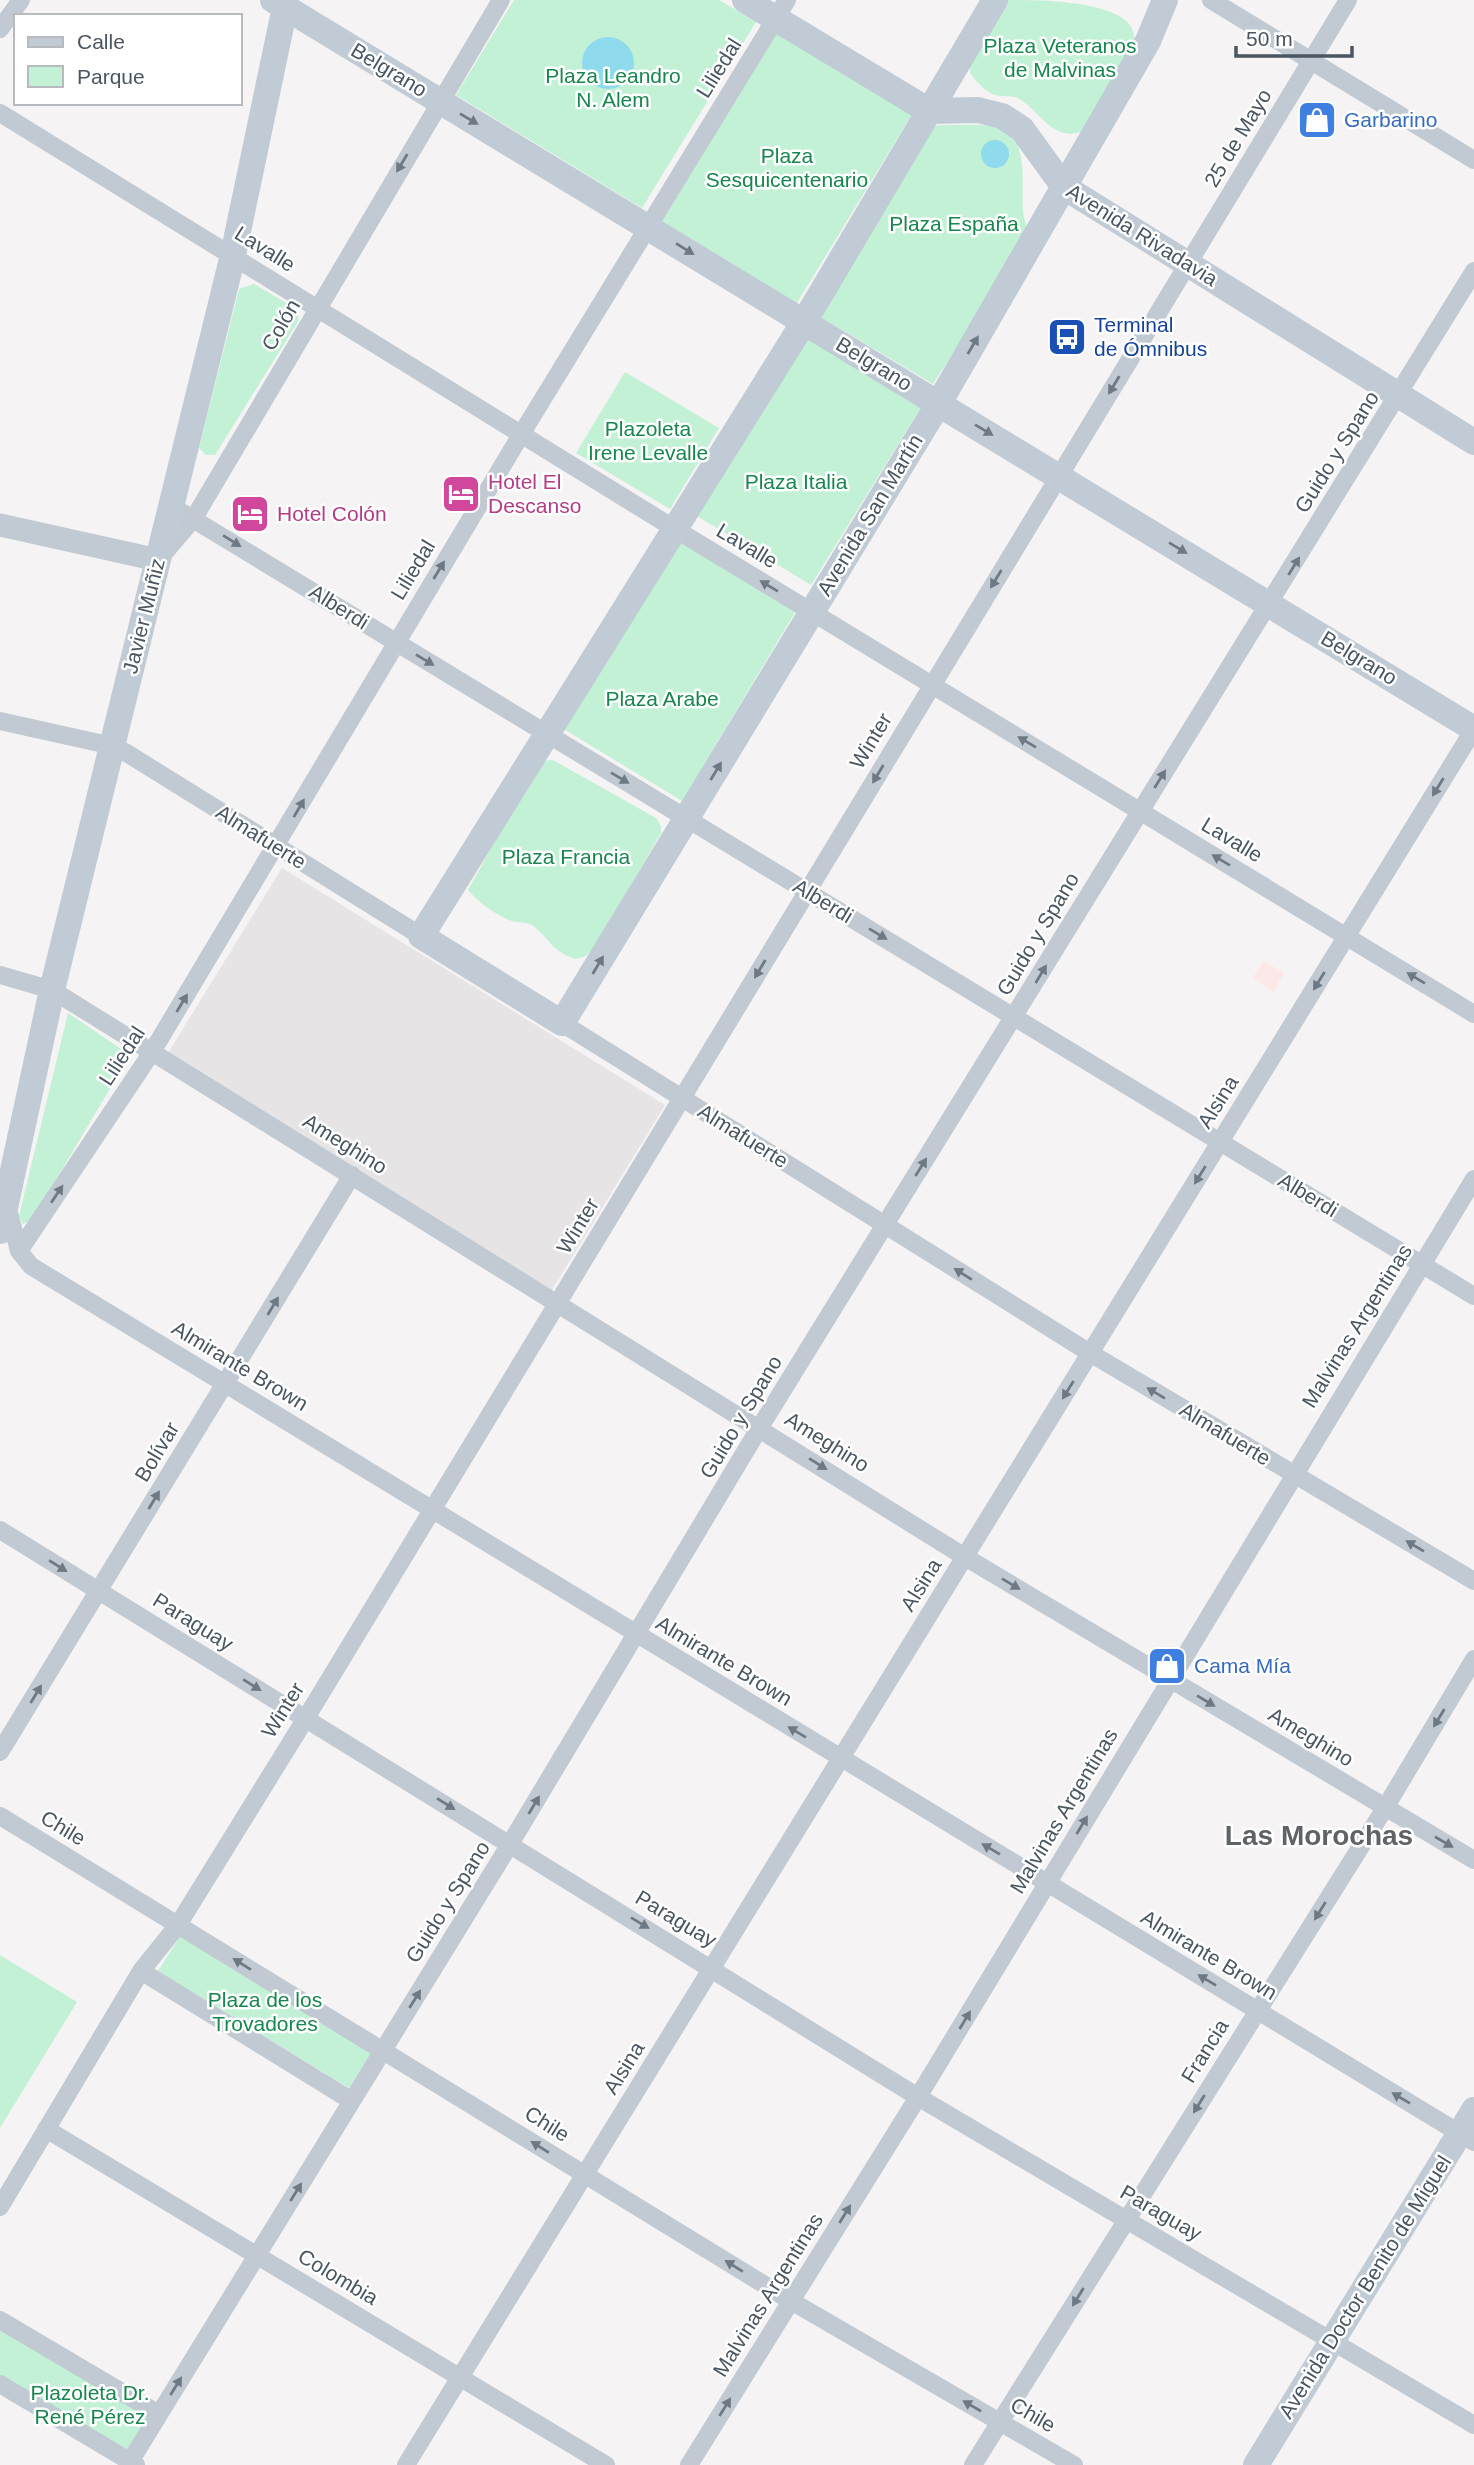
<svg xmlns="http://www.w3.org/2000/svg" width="1474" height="2465" font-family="Arial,sans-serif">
<rect width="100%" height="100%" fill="#f5f3f3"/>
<!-- education -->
<path fill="#e6e4e5" d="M282,868l383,237 -113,185 -384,-237z"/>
<!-- medical -->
<path fill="#fce8e6" d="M1263,961l21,12 -11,19 -20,-14z"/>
<!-- green -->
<path fill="#c3f1d5" d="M514,0h205l37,22 -114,186 -186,-113z
M1007,0c34,0 134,0 127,42l-48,88c-31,14 -44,-16 -65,-30 -7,-5 -13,-3 -21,-4 -13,-1 -23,-14 -30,-23v-9z
M777,32l135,82 -115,189 -135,-82z
M939,125c19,1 48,-3 65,5 25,12 17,58 19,81 1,9 5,17 5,26l-95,147 -114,-68 112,-188z
M254,284l41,24 4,12 -84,135h-9l-7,-7 40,-159z
M807,337l114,70 -110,178 -114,-69z
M625,372l94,56 -49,81 -94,-56z
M682,538l115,71 -115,192 -120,-73z
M553,760l103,58 5,8v7l-67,116 -10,8 -9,2c-24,-9 -23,-17 -39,-31 -8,-8 -18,-4 -27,-8 -14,-6 -31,-18 -41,-30l67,-121 7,-8z
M68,1013l62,42 -98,165 -9,4 -4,-8z
M181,1935l191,117 -23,36 -191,-117z
M0,1955l77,47 -77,126z
M0,2328l150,88 -22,37 -128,-77z"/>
<!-- water -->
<path fill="#90daee" d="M582 63a26 26 0 1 1 52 0a26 26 0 1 1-52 0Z
M981 154a14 14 0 1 1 28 0a14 14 0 1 1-28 0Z"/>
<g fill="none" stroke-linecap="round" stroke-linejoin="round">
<!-- minor -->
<path stroke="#c1cad2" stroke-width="18" d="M1211,0l263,160
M0,29l21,-29
M0,113l675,416 799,485
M173,507l1301,789
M160,558l34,-40 307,-518
M0,721l113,25 12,6 296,184
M0,975l52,15 913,567 509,303
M562,1023l528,330 384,228
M8,1209l11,42 12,15 1443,876
M19,1251l133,-199 370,-619 265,-433
M0,1530l918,567 556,328
M0,1752l352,-577
M0,1816l791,485 283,164
M141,1971l211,130
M46,2129l560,336
M0,2207l141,-236 37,-46 128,-207 1042,-1718
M0,2320l159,94
M0,2384l136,81
M128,2465l382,-621 250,-417 714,-1156
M406,2465l1068,-1736
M689,2465l229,-368 556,-918
M973,2465l412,-657 89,-149"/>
<!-- tertiary -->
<path stroke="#c1cad2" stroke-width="23" d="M0,525l158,35"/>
<!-- secondary -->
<path stroke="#c1cbd6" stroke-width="26" d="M273,0l1201,729
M745,0l184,111 49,-1 24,6 20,13 42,58 410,255
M995,0l-191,322 -383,614 141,87 377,-620 209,-362 17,-41
M0,1231l52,-241 181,-735 52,-248
M1256,2465l218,-355"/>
</g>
<!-- one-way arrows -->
<defs><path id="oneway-solid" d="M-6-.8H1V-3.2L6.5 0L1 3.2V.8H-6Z" transform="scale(1.75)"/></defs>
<g fill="#6e7984">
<use href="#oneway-solid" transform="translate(469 119) rotate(31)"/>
<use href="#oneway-solid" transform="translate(685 249) rotate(32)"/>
<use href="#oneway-solid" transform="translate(973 345) rotate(-60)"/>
<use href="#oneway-solid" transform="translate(984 430) rotate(31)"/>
<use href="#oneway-solid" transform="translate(1178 548) rotate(31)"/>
<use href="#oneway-solid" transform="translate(716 771) rotate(-59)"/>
<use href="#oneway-solid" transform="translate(598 965) rotate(-59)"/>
</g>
<g fill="#6e7983">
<use href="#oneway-solid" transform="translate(402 163) rotate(121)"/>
<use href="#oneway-solid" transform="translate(1114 385) rotate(121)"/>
<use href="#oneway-solid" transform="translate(232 541) rotate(32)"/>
<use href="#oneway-solid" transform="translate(1294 566) rotate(-58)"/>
<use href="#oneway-solid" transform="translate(439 570) rotate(-59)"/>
<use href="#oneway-solid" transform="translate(996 579) rotate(121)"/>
<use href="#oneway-solid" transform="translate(769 586) rotate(-149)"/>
<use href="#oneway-solid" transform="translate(425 660) rotate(31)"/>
<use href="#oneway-solid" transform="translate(1027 742) rotate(-149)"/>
<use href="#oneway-solid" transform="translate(878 774) rotate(121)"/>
<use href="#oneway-solid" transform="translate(620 778) rotate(31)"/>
<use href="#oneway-solid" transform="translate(1160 779) rotate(-58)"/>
<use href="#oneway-solid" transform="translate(1438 787) rotate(122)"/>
<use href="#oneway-solid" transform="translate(299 808) rotate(-60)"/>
<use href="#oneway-solid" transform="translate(1221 860) rotate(-149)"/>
<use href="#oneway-solid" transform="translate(878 934) rotate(31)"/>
<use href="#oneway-solid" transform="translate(760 969) rotate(121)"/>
<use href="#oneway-solid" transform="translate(1041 974) rotate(-59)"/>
<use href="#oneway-solid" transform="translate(1416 978) rotate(-149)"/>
<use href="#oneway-solid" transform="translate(1319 981) rotate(122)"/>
<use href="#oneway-solid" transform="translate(182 1003) rotate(-59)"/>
<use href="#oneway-solid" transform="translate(921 1167) rotate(-58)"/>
<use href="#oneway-solid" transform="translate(1200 1175) rotate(122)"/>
<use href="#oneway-solid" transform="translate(57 1194) rotate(-56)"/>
<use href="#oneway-solid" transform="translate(963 1274) rotate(-148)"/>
<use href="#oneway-solid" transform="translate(273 1306) rotate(-59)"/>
<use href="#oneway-solid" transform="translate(1068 1390) rotate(122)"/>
<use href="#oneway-solid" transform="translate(1156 1393) rotate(-149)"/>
<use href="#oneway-solid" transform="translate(818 1464) rotate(32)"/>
<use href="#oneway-solid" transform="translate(154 1500) rotate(-59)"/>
<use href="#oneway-solid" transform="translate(1415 1546) rotate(-149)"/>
<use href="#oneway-solid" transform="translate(58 1566) rotate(32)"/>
<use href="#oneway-solid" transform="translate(1011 1584) rotate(31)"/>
<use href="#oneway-solid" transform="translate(252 1685) rotate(32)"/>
<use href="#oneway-solid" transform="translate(36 1694) rotate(-59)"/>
<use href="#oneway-solid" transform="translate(1206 1701) rotate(31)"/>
<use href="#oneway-solid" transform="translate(1439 1718) rotate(121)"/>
<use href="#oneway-solid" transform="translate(797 1732) rotate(-149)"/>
<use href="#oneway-solid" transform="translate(446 1804) rotate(32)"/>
<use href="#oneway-solid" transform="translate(534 1805) rotate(-59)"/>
<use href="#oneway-solid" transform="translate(1082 1825) rotate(-59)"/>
<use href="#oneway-solid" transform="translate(1444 1842) rotate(30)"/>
<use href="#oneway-solid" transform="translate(991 1849) rotate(-149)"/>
<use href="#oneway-solid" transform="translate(1320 1911) rotate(122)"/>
<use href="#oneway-solid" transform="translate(640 1923) rotate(31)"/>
<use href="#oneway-solid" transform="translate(242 1964) rotate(-148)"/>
<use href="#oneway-solid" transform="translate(1207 1980) rotate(-149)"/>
<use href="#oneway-solid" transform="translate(415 1999) rotate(-58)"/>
<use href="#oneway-solid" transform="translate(965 2020) rotate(-59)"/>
<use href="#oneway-solid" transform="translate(1401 2098) rotate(-149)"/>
<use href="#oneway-solid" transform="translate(1199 2104) rotate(122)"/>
<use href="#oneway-solid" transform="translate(540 2147) rotate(-148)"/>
<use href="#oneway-solid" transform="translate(296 2192) rotate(-58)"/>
<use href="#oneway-solid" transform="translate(845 2214) rotate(-58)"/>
<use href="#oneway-solid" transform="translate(734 2266) rotate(-148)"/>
<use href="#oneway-solid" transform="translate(1078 2297) rotate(122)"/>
<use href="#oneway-solid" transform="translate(176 2386) rotate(-58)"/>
<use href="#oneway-solid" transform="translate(972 2406) rotate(-150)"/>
<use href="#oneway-solid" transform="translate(725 2407) rotate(-58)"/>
</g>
<!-- icons -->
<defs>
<g id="shop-square" transform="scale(2.0125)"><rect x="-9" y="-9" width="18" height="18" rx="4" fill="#3f7fe0" stroke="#fff"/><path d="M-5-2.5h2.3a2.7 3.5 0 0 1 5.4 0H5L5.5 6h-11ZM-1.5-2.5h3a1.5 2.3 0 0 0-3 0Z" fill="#fff"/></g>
<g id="bus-square" transform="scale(2.0125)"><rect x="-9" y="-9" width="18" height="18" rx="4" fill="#1a4fb4" stroke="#fff"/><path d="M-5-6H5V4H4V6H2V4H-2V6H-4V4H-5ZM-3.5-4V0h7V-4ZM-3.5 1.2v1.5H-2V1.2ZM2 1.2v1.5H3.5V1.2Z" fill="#fff"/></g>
<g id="hotel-square" transform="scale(2.0125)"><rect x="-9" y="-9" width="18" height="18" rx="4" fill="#d1479c" stroke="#fff"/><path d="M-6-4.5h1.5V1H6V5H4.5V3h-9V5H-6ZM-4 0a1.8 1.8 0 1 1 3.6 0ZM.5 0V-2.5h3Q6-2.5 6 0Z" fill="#fff"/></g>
</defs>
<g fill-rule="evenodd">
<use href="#shop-square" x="1317" y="120"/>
<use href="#bus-square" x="1067" y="337"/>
<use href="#hotel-square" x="461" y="494"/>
<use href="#hotel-square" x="250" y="514"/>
<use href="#shop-square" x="1167" y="1666"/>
</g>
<g text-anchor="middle" stroke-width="5" stroke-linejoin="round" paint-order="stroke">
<!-- park labels -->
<g font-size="21" fill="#17864f" stroke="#fff">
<text x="1060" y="53">Plaza Veteranos<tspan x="1060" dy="24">de Malvinas</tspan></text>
<text x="613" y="83">Plaza Leandro<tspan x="613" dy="24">N. Alem</tspan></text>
<text x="787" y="163">Plaza<tspan x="787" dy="24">Sesquicentenario</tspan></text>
<text x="954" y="231">Plaza España</text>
<text x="648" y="436">Plazoleta<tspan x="648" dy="24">Irene Levalle</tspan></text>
<text x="796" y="489">Plaza Italia</text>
<text x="662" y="706">Plaza Arabe</text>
<text x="566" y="864">Plaza Francia</text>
<text x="265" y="2007">Plaza de los<tspan x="265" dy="24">Trovadores</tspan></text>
<text x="90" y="2400">Plazoleta Dr.<tspan x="90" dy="24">René Pérez</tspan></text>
</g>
<!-- street labels -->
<g font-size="21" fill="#4a5661" stroke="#fff">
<text transform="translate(719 68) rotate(-58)" y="7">Liliedal</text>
<text transform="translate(389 70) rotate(31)" y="7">Belgrano</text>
<text transform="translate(1238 138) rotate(-59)" y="7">25 de Mayo</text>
<text transform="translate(1142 235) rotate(32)" y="7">Avenida Rivadavia</text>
<text transform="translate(265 249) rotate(32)" y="7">Lavalle</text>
<text transform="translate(281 325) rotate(-60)" y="7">Colón</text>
<text transform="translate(874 364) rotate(31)" y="7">Belgrano</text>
<text transform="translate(1337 452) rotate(-58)" y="7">Guido y Spano</text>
<text transform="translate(870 515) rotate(-59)" y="7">Avenida San Martín</text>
<text transform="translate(747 546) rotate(31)" y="7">Lavalle</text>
<text transform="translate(413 570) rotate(-59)" y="7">Liliedal</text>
<text transform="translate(339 607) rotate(32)" y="7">Alberdi</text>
<text transform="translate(144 616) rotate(-76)" y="7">Javier Muñiz</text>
<text transform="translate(1359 658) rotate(31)" y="7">Belgrano</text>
<text transform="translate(871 741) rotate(-59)" y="7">Winter</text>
<text transform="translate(261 837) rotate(32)" y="7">Almafuerte</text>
<text transform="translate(1232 840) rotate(31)" y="7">Lavalle</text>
<text transform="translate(823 901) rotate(31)" y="7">Alberdi</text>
<text transform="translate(1038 934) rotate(-59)" y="7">Guido y Spano</text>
<text transform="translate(122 1056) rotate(-57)" y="7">Liliedal</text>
<text transform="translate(1218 1102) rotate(-58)" y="7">Alsina</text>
<text transform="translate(743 1136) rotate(32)" y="7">Almafuerte</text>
<text transform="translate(345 1144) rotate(32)" y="7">Ameghino</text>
<text transform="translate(1308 1195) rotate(31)" y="7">Alberdi</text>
<text transform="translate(578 1226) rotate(-59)" y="7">Winter</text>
<text transform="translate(1357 1326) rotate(-58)" y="7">Malvinas Argentinas</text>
<text transform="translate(240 1366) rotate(31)" y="7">Almirante Brown</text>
<text transform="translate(741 1417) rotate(-59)" y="7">Guido y Spano</text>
<text transform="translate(1225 1434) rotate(31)" y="7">Almafuerte</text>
<text transform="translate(827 1442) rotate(32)" y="7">Ameghino</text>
<text transform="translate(157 1452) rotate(-59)" y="7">Bolívar</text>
<text transform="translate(921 1585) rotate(-58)" y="7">Alsina</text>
<text transform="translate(193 1622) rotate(32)" y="7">Paraguay</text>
<text transform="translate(724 1661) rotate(31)" y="7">Almirante Brown</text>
<text transform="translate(283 1710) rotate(-58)" y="7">Winter</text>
<text transform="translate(1311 1737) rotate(31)" y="7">Ameghino</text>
<text transform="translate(1064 1811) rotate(-59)" y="7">Malvinas Argentinas</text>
<text transform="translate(63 1828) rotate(31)" y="7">Chile</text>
<text transform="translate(448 1902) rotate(-58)" y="7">Guido y Spano</text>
<text transform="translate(676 1919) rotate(31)" y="7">Paraguay</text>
<text transform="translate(1209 1955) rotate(31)" y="7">Almirante Brown</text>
<text transform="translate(1205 2051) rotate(-58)" y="7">Francia</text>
<text transform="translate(624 2068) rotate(-58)" y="7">Alsina</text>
<text transform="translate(547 2124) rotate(32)" y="7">Chile</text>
<text transform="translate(1161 2213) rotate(30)" y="7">Paraguay</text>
<text transform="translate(338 2277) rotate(31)" y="7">Colombia</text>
<text transform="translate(1365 2287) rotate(-58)" y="7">Avenida Doctor Benito de Miguel</text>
<text transform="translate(768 2295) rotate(-58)" y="7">Malvinas Argentinas</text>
<text transform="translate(1033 2415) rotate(30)" y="7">Chile</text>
</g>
<!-- shop labels -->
<g font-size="21" fill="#366cbe" stroke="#fff" text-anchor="start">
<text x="1344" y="127">Garbarino</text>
<text x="1194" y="1673">Cama Mía</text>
</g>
<!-- transit labels -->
<g font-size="21" fill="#164399" stroke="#fff" text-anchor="start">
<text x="1094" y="332">Terminal<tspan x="1094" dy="24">de Ómnibus</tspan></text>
</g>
<!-- hotel labels -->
<g font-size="21" fill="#b23c85" stroke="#fff" text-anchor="start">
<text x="488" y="489">Hotel El<tspan x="488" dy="24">Descanso</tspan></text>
<text x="277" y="521">Hotel Colón</text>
</g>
<!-- district labels -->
<g font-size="28" font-weight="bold" fill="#5f6368" stroke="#fff">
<text x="1319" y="1845">Las Morochas</text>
</g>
</g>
<!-- legend -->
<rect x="14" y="14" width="228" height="91" fill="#ffffff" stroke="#b7bbc0" stroke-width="2"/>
<rect x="28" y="37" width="35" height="10" fill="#c1cbd6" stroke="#b7bbc0" stroke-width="2"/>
<text x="77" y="49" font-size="21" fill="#4a5661">Calle</text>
<rect x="28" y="66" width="35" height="21" fill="#c3f1d5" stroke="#b7bbc0" stroke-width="2"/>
<text x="77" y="84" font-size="21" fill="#4a5661">Parque</text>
<!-- scale -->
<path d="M1236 46v10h116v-10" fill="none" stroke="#4a5661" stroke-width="3.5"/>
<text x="1246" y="46" font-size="21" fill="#4a5661" stroke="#ffffff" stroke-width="5" paint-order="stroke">50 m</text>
</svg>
